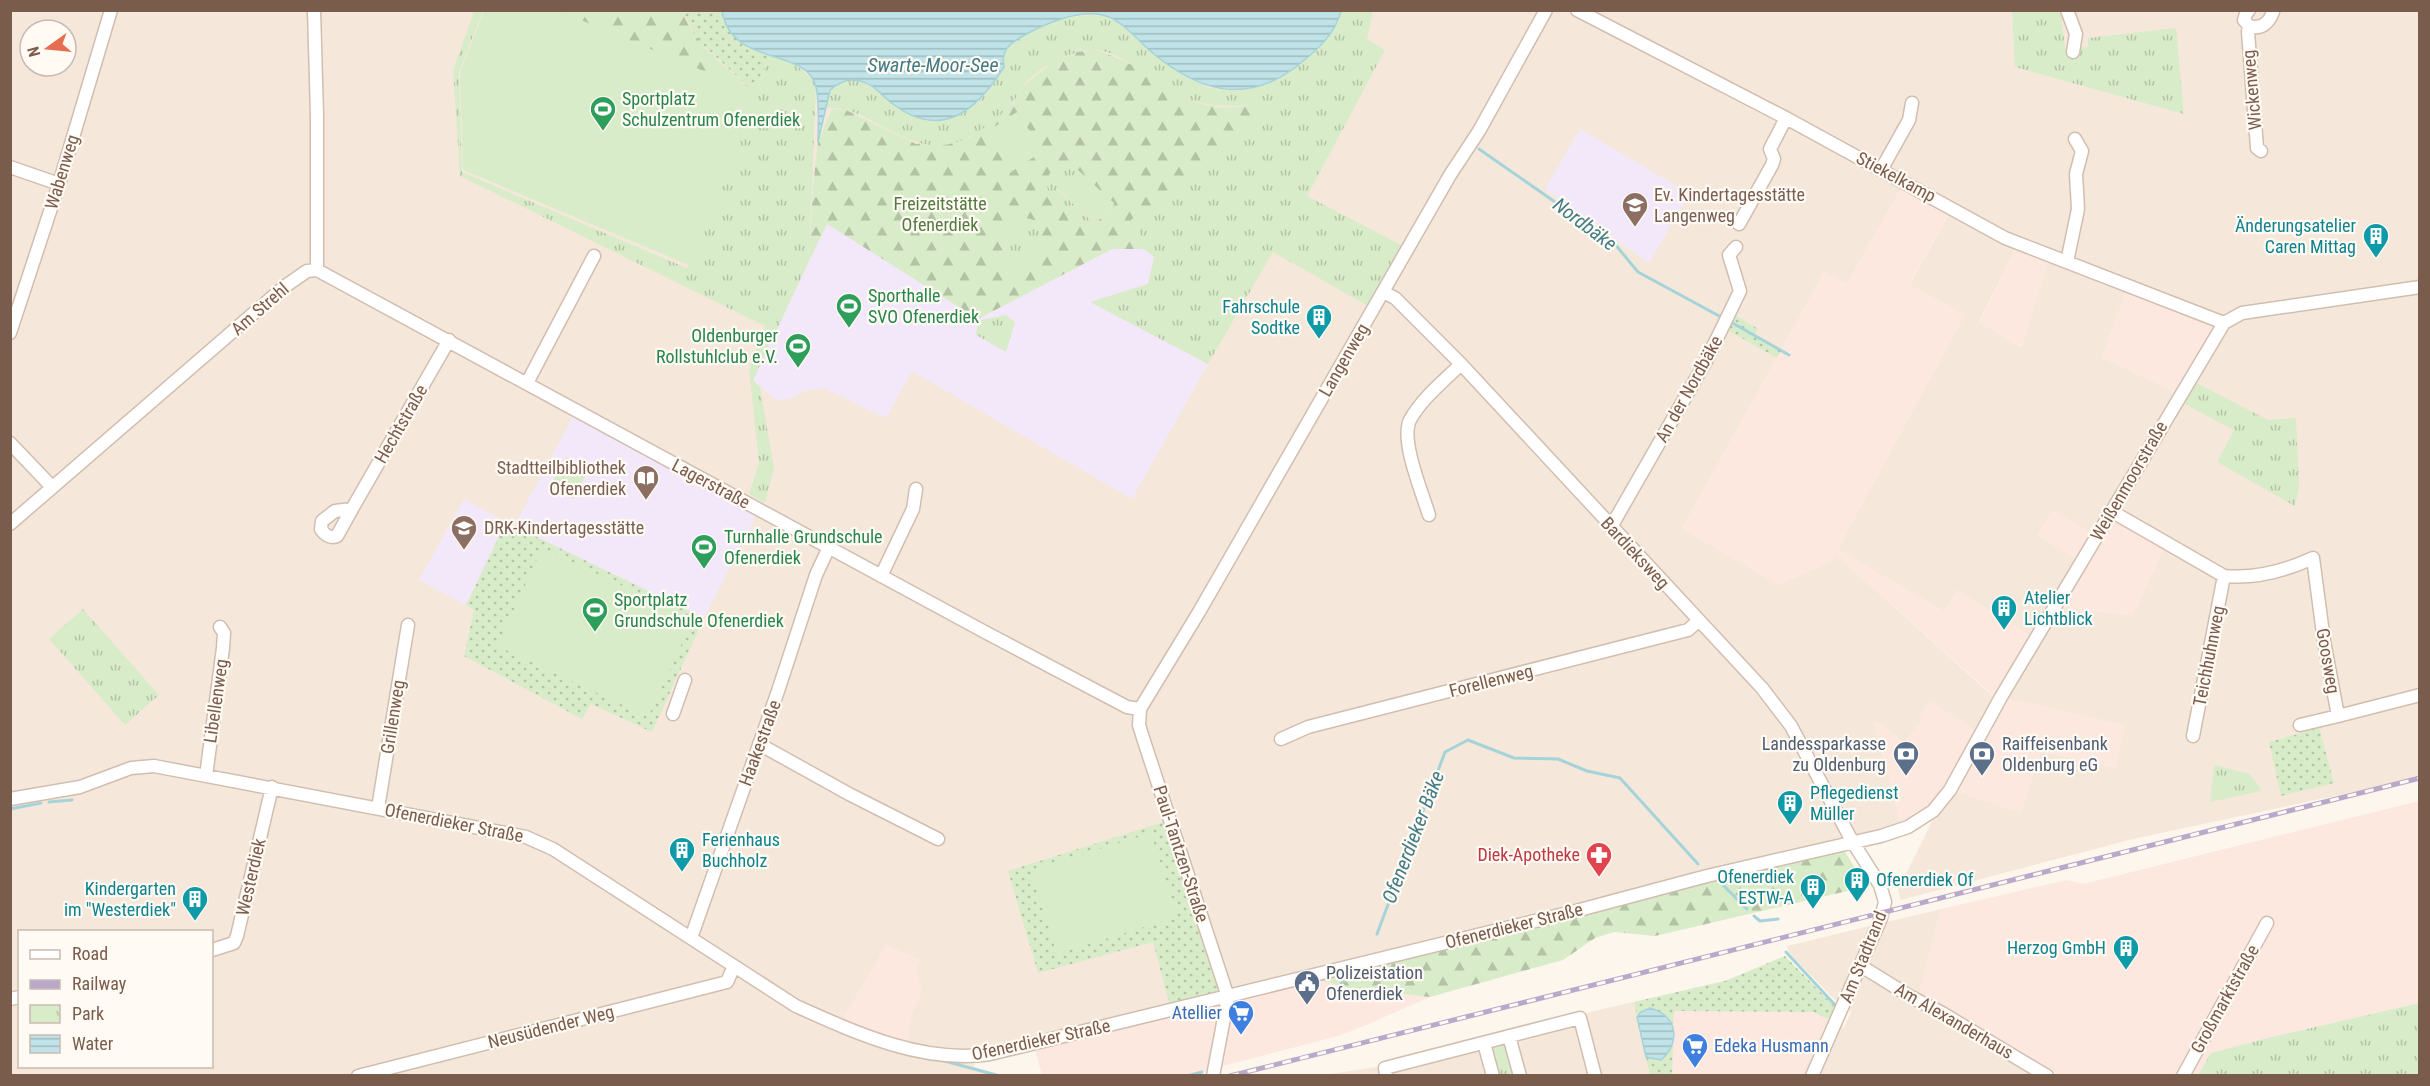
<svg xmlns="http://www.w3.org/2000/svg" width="2430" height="1086" font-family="'Roboto Condensed',sans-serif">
<defs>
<pattern id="grass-dots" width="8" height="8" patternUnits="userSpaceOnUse" patternTransform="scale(1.5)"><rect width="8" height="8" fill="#d8ecc9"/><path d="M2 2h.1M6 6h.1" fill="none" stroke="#b4c2a5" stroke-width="1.8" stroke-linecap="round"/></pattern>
<pattern id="forest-firs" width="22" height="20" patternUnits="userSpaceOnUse" patternTransform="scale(1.5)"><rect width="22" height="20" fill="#d8ecc9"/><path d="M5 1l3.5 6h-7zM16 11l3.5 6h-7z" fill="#b4c2a5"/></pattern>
<pattern id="park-tufts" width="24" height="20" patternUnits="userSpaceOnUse" patternTransform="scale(1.5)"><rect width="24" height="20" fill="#d8ecc9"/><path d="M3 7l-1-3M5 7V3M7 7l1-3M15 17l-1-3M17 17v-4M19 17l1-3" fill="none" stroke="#b4c2a5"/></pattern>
<pattern id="water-rules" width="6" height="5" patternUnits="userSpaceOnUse" patternTransform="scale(1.5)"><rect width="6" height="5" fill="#bfe3e8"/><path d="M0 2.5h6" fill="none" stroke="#a0bbbe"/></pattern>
</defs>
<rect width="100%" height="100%" fill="#fdf6ec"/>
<!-- residential -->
<path fill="#f5e8da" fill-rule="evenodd" d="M10,11h2409v767l-286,61 -232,61 -3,-10 46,-93 97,-46 75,17 -115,-71 -44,-107 -12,22 -107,-62 -2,4 163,148 -18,32 -62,-15 3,2 -18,22 -26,-21 23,104 -582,154 -86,21 -263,56 5,11 25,7h-989zM30,30h36v36h-36zM1907,178l105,57 115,50 -79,-24 -27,86 -42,-25 37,-74 -65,-37 -42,74 56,30 -283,214 142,-256 23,11zM2129,284l51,110 -78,-37zM2079,561l54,54 -77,-8zM20,932h192v134h-192z
M1941,909l-22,86 -5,10 120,70 -718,1 101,-15 163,-43 10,-6 135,-31 5,30 83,1 31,16 7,-16 -13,-9 -49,-50 -2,-7z"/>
<!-- commercial -->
<path fill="#fde8e0" d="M1903,185l48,26 -42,73 56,31 -127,234 107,63 12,-22 79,49 -34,58 123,28 -9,43 -75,-17 -20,62 -71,-23 -19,20 -30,16 -27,-102 4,-2 26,21 18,-22 -4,-2 12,-18 51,32 18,-32 -163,-147 -5,8 -53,23 -96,-56 142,-257 23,11z
M2016,248l32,13 -26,86 -43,-24z
M2128,285l96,38 -44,71 -78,-37z
M2052,510l45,26 14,-25 56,32 -34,72 -77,-8 25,-45 -44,-27z
M2419,801v202l-147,34 -73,38 -139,1 -141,-81 22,-86 126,-29 16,4z
M886,945l34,15 -4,10 6,21 -11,26 -3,31 -69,-23z
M1319,980l29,8 82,9 -66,29 -26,10 -115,30 10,-65z
M1228,997l-13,72 -28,7 -145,-1 -9,-32z
M1674,1011l139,1 17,8 -29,55 -129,1z"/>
<!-- education -->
<path fill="#f3e8fa" d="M1580,129l110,65 -41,69 -104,-74z
M827,224l151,95 134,-70h32l10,8 -6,27 -57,18 117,62 -76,135 -220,-128 -26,47 -62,-30 -20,3 -15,8 -13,1 -23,-20z
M573,417l183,99 -52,102 -190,-92z
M464,499l42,23 -40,83 -47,-25z"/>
<!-- grass -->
<path fill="url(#grass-dots)" d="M682,11h40l2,10 36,32 10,2 -15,38 -58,-54z
M1730,312l28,17 -3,7 26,15 -4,7 -55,-31z
M506,522l198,96 -52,114 -61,-28 -9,15 -118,-63 10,-46 -8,-5z
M2317,720l17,63 -53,13 -12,-54 33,-9 4,-10z
M1170,820l58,177 -57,13 -18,-68 -115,31 -30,-102z
M1785,956l50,51 -5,13 -17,-8 -139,-1 -1,16 -7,-12 -25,-3 -4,5 -3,-15 91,-21z
M1673,1046l-1,29h-22l-4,-18c12,4 20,-1 27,-11z"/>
<!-- forest -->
<path fill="url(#forest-firs)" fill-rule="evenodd" d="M557,11h125c12,34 47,58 73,82z
M1095,50c15,5 30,10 43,19 23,14 46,33 74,37 20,4 40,-1 60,-5l-98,92 -43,27 23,37 -10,-8h-32l-134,70 -151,-95 -18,37 4,-74 5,-45 14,-33 14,1 70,34 53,-6 44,-35 9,-16 31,-25 23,-10zM1048,178l66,25v1l-19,20c-21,-3 -51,-22 -47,-46z
M1840,844l21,33 -5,12 -201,47 -41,-4 -19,6 -32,22 -133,37 -82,-9 -29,-8z"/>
<!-- park -->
<path fill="url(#park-tufts)" d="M474,11h9l-24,61 3,100 225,96 83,-213c22,6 32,12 46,30l-7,176 -56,119 7,7 14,81 -9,35 -16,-9 10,-31 -10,-94 16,-43 -305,-150 -7,-105z
M1341,11h32l-6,28 18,11 -78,146 96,50 -35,60 -95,-54 -65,112 -118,-62 58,-18 6,-27 -23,-37 43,-27 97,-91c-42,7 -73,7 -110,-17 -20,-13 -44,-35 -68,-35 -24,0 -57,19 -71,37 -4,5 -6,12 -10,16 -14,17 -47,41 -69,42 -38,3 -63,-26 -97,-35 -7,-2 -16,-2 -23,-3 2,-5 4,-14 8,-18 19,-23 47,2 62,15l84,-1 14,-15 13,-21 -2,-11 5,-10 18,-11 34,-16 30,-4 17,1 17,10 35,31 29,20 23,11 26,3 26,-5 77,-64z
M2012,11h49l4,37 23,-1v-9l88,-10 8,86 -169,-47z
M1072,167l6,3 -19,21 36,33c-22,-3 -58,-24 -45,-51l10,-5z
M1026,218l12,3c10,18 -7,47 -28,47l-8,-8c-2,-18 9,-34 24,-42z
M1006,315l9,7 -9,30 -30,-17 1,-8 4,-7z
M2189,379l79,41 28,-2 3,69 -4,19 -78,-44 17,-32 -57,-30z
M566,457l23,13 -16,29 -23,-13z
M83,609l76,86 -34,30 -76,-86z
M2214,765l36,9 12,17 -52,11z
M2419,1003v72h-221l13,-22 61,-16z
M1509,1036l11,39h-27l-9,-32z"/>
<!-- pitch -->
<path fill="#d8ecc9" d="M484,11h75l200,83 -68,172 -228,-96 -3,-98z
M1017,112l26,39 -32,21 -26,-39z
M1078,170l36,33 -19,21 -36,-34z
M547,550l146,69 -45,98 -151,-71 42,-91z
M1151,833l26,84 -120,37 -26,-84z"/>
<!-- water -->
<path fill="url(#water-rules)" stroke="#a5d3da" stroke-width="1.5" d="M722,11v-1l619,1c-6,24 -25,40 -44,55 -53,41 -101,24 -148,-16 -12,-11 -27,-29 -43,-34 -25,-8 -62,8 -83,20 -14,8 -22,14 -19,31 -27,43 -62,74 -111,37 -11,-8 -19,-20 -33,-23 -11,-3 -22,2 -30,9l-12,52c0,-17 2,-38 -2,-55 -10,-41 -84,-19 -94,-76z
M1650,1008c28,8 31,35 11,52l-15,-3 -9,-40 4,-5z"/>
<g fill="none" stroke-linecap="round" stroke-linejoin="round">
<!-- stream -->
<path stroke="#a5d3da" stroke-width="3" d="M1479,149l135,94 24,29 83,45
M1729,321l60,34
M49,802l23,-2
M10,809l31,-6
M1723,885l24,24
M1754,916l6,5 18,-2
M1377,934l68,-182 23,-12 46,18 44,1 29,12 33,7 78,86
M1786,952l50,54
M1343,982l10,-12
M941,1060l59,16
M1187,1076l15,-4"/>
<!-- minor casing -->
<g stroke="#d1beb0" stroke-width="15">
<path id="minor" d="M314,10l3,105v155
M1577,10l209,108 219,120 219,85
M2067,10l9,24 -3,18
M2249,10l-3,4 -2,6 5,6
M2261,151l-4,-3 -9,-116 1,-6c12,4 20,-3 24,-14
M10,167l49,17
M1881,170l28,-50 3,-17
M1739,224l33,-59 2,-6 -4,-10 16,-31
M2067,262l11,-53 -2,-35 6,-23 -7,-12
M317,270l666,361 144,76 13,2
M1383,292l12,6 66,66 301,324 29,38 61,115 28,44 5,17 -4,16 -69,158
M10,333l49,-149 52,-174
M527,383l67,-127
M10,443l42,44
M352,509l-15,27c-7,3 -13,-2 -16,-7l1,-8 13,-10 17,-2 97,-169
M2111,511l113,65c31,3 61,-5 89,-18l11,83 14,75 82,-21
M1429,515c-7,-23 -29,-75 -19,-95 12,-22 34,-39 51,-56
M10,524l274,-237 23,-16 10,-1
M1611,527l95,-166 34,-70 -11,-36 7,-8
M881,576l32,-67 3,-20
M1140,709l59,-97 251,-437 29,-44 67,-121
M1140,709l-1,16 4,13 85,259
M673,714l12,-34
M2300,725l38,-9
M2193,736l31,-160
M1281,739l27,-12 380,-97 10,-9
M759,744l90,50 89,45
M206,776l17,-128 1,-15 -4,-6
M10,799l70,-12 51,-19 23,-2 372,71 27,12 243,157c60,27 127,58 194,48l578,-141 139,-37 174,-40 27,-9 25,-16 17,-21 51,-93 223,-374 18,-10 178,-26
M378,808l30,-183
M691,938l87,-247 38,-116 13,-28
M212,950l22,-7 3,-7 35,-149
M1861,966l50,31 31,16 105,63
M10,999l10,-2
M1509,1036l11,40
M1484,1043l9,33
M358,1076l369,-94 7,-16
M1213,1076l15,-79
M1386,1076l-1,-8 195,-50 15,58
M2183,1076l84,-153"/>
</g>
<!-- minor -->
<use href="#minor" stroke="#fff" stroke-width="12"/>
<!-- rail casing -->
<g stroke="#b9a8c9" stroke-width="5">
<path id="rail" d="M1230,1076l1190,-298"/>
</g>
<!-- rail -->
<use href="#rail" stroke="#fffaf3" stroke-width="3" stroke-dasharray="9" stroke-linecap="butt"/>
</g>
<!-- icons -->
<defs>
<g id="stadium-pin" transform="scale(1.35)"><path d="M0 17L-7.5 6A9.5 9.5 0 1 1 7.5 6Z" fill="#2e9e5b" stroke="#fffaf3"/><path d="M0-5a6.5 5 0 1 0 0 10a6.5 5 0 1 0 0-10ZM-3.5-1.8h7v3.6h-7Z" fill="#fff"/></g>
<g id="school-pin" transform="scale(1.35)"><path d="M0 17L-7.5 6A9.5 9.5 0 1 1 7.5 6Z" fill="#8d6e63" stroke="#fffaf3"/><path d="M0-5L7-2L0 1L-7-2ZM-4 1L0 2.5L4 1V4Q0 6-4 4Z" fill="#fff"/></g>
<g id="building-pin" transform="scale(1.35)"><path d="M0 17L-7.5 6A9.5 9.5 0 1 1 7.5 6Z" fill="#0f9aa8" stroke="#fffaf3"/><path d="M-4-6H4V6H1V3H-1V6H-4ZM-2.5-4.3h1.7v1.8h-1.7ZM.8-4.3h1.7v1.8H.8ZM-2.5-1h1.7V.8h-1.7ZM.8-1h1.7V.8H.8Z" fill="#fff"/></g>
<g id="library-pin" transform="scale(1.35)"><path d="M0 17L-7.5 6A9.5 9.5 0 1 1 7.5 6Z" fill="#8d6e63" stroke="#fffaf3"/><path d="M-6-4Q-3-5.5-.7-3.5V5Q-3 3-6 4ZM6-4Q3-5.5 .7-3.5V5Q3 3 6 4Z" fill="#fff"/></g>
<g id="bank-pin" transform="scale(1.35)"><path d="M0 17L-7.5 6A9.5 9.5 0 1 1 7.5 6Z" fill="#5c6f8a" stroke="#fffaf3"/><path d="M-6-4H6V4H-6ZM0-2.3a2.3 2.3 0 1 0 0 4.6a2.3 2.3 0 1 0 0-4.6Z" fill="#fff"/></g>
<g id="pharmacy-pin" transform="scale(1.35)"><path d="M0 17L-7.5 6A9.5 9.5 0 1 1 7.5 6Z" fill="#e0444e" stroke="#fffaf3"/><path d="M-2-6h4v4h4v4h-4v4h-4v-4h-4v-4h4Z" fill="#fff"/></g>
<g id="civic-pin" transform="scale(1.35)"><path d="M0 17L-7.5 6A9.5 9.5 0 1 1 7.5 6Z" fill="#5c6f8a" stroke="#fffaf3"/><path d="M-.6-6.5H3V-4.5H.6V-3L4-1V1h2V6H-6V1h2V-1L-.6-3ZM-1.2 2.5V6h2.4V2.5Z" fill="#fff"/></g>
<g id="supermarket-pin" transform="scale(1.35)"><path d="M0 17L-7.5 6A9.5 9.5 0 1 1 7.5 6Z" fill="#3f7fe0" stroke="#fffaf3"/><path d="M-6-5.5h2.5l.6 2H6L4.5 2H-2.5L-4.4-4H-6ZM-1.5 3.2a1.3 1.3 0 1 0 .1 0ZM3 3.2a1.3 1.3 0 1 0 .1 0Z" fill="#fff"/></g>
</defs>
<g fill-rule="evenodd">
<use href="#stadium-pin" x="603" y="109"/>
<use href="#school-pin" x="1635" y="205"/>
<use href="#building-pin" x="2376" y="236"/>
<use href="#stadium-pin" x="849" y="306"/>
<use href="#building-pin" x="1319" y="317"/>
<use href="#stadium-pin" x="798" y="346"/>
<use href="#library-pin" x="646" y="478"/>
<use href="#school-pin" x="464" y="528"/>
<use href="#stadium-pin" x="704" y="547"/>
<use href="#building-pin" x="2004" y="608"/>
<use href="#stadium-pin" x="595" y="610"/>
<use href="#bank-pin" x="1906" y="754"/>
<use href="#bank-pin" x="1982" y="754"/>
<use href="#building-pin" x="1790" y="803"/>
<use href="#building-pin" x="682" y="850"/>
<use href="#pharmacy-pin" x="1599" y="855"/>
<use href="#building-pin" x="1857" y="880"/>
<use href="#building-pin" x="1813" y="887"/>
<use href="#building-pin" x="195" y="899"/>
<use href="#building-pin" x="2126" y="948"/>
<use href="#civic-pin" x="1307" y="983"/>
<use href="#supermarket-pin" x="1241" y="1013"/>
<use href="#supermarket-pin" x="1695" y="1046"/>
</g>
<g text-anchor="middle" stroke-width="4.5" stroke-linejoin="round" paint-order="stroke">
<!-- street labels -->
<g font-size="18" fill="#7a5c4d" stroke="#fffaf3">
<text transform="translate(2252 90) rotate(-95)" y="6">Wickenweg</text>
<text transform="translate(62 172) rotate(-73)" y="6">Wabenweg</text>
<text transform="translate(1896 177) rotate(28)" y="6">Stiekelkamp</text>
<text transform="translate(260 309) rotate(-41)" y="6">Am Strehl</text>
<text transform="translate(1344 360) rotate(-60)" y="6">Langenweg</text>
<text transform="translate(1689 389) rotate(-61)" y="6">An der Nordbäke</text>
<text transform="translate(401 424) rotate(-60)" y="6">Hechtstraße</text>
<text transform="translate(2129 481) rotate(-60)" y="6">Weißenmoorstraße</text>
<text transform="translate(711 484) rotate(28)" y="6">Lagerstraße</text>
<text transform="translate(1635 553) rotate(47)" y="6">Bardieksweg</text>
<text transform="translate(2209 656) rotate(-79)" y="6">Teichhuhnweg</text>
<text transform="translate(2328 661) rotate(80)" y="6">Goosweg</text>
<text transform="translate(1491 681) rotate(-14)" y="6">Forellenweg</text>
<text transform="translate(216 701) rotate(-82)" y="6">Libellenweg</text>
<text transform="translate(393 717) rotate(-81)" y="6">Grillenweg</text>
<text transform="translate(760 743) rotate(-70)" y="6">Haakestraße</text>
<text transform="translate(454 823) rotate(11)" y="6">Ofenerdieker Straße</text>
<text transform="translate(1181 854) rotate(72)" y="6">Paul-Tantzen-Straße</text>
<text transform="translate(251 877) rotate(-77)" y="6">Westerdiek</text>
<text transform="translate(1514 926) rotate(-14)" y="6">Ofenerdieker Straße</text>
<text transform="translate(1863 957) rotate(-68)" y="6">Am Stadtrand</text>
<text transform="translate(2225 999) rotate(-61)" y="6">Großmarktstraße</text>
<text transform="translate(1954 1021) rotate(30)" y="6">Am Alexanderhaus</text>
<text transform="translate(551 1027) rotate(-14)" y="6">Neusüdender Weg</text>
<text transform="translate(1041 1040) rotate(-12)" y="6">Ofenerdieker Straße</text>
</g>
<!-- leisure labels -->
<g font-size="18" fill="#27864d" stroke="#fffaf3" text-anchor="start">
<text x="622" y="105">Sportplatz<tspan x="622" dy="21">Schulzentrum Ofenerdiek</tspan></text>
<text x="868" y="302">Sporthalle<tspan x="868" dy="21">SVO Ofenerdiek</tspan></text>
<text x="778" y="342" text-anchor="end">Oldenburger<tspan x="778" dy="21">Rollstuhlclub e.V.</tspan></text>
<text x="724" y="543">Turnhalle Grundschule<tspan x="724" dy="21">Ofenerdiek</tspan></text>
<text x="614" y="606">Sportplatz<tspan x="614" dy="21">Grundschule Ofenerdiek</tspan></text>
</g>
<!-- education labels -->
<g font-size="18" fill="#785e54" stroke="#fffaf3" text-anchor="start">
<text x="1654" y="201">Ev. Kindertagesstätte<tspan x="1654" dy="21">Langenweg</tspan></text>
<text x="626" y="474" text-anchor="end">Stadtteilbibliothek<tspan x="626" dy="21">Ofenerdiek</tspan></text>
<text x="484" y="534">DRK-Kindertagesstätte</text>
</g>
<!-- park labels -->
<g font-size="18" fill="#537a41" stroke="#fffaf3">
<text x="940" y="210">Freizeitstätte<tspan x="940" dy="21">Ofenerdiek</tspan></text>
</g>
<!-- culture labels -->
<g font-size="18" fill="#0d838f" stroke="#fffaf3" text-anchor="end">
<text x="2356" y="232">Änderungsatelier<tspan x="2356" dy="21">Caren Mittag</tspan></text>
<text x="1300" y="313">Fahrschule<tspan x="1300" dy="21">Sodtke</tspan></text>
<text x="2024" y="604" text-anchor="start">Atelier<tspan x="2024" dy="21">Lichtblick</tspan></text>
<text x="1810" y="799" text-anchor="start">Pflegedienst<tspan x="1810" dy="21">Müller</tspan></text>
<text x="702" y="846" text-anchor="start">Ferienhaus<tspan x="702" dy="21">Buchholz</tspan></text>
<text x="1794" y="883">Ofenerdiek<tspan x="1794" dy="21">ESTW-A</tspan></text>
<text x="1876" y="886" text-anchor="start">Ofenerdiek Of</text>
<text x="176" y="895">Kindergarten<tspan x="176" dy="21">im "Westerdiek"</tspan></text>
<text x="2106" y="954">Herzog GmbH</text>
</g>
<!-- service labels -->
<g font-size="18" fill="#4e5e75" stroke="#fffaf3" text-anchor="start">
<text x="1886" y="750" text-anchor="end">Landessparkasse<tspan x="1886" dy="21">zu Oldenburg</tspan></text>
<text x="2002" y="750">Raiffeisenbank<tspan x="2002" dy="21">Oldenburg eG</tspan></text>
<text x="1326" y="979">Polizeistation<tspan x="1326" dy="21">Ofenerdiek</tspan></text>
</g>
<!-- health labels -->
<g font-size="18" fill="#be3a42" stroke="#fffaf3" text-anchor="end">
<text x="1580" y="861">Diek-Apotheke</text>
</g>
<!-- shop labels -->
<g font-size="18" fill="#366cbe" stroke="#fffaf3" text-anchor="end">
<text x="1222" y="1019">Atellier</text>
<text x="1714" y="1052" text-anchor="start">Edeka Husmann</text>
</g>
<!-- water labels -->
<g font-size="20" font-style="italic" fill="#437c86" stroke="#fffaf3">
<text x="933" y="72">Swarte-Moor-See</text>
<text transform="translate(1585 224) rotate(37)" y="7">Nordbäke</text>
<text transform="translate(1413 837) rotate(-69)" y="7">Ofenerdieker Bäke</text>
</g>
</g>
<!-- border -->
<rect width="2430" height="1086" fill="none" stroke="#7a5c4d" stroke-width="24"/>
<!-- legend -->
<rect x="18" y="930" width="195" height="138" fill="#fffaf3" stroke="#cabbb1" stroke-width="1.5"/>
<rect x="30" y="950" width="30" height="9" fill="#ffffff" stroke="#cabbb1" stroke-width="1.5"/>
<text x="72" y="960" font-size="18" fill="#7a5c4d">Road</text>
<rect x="30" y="980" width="30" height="9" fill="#b9a8c9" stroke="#cabbb1" stroke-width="1.5"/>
<text x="72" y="990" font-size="18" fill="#7a5c4d">Railway</text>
<rect x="30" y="1005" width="30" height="18" fill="url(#park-tufts)" stroke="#cabbb1" stroke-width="1.5"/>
<text x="72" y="1020" font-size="18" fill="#7a5c4d">Park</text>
<rect x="30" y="1035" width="30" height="18" fill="url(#water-rules)" stroke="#cabbb1" stroke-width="1.5"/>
<text x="72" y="1050" font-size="18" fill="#7a5c4d">Water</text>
<!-- north arrow -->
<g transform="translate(48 48) rotate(255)"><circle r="28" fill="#fffaf3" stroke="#cabbb1" stroke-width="1.5"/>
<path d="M0-4.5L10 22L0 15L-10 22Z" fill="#e76f51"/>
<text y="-9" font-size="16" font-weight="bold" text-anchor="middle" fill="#7a5c4d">N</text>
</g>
</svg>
